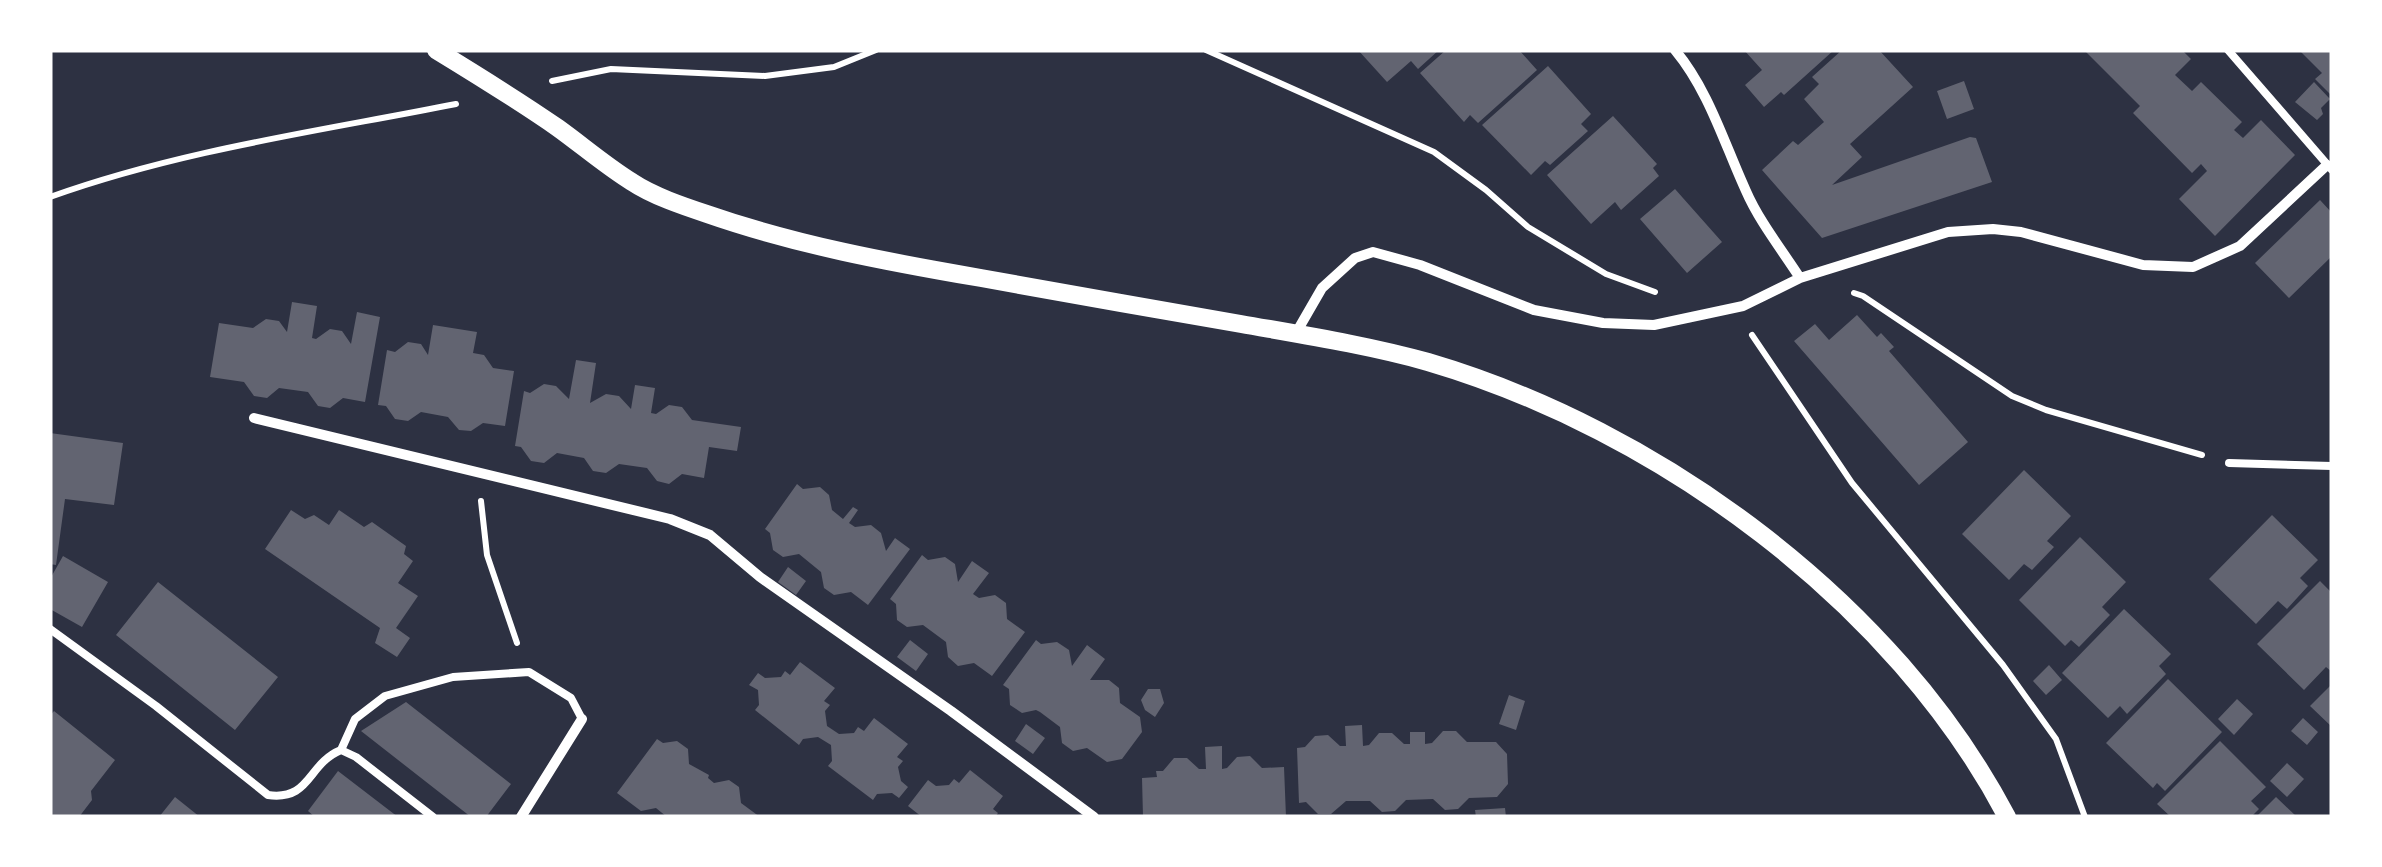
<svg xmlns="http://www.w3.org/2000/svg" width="2382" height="867" font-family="'Fira Sans',sans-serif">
<rect width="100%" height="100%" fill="#2d3142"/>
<!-- building -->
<path fill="#626471" d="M1358,50h81l-21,19 -7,-8 -24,21z
M1446,50h73l18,20 -59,53 -8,-8 -6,7 -44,-49z
M1744,50h90l-50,45 -3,-3 -17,15 -19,-22 17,-15z
M1842,50h37l34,37 -63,57 12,13 -30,28 138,-48 6,1 16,44 -170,56 -60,-68 31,-29 5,4 26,-23 -20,-23 15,-15 -7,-7z
M2084,50h98l9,9 -16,16 17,16 9,-9 41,40 -8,8 9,8 18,-18 34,35 -80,81 -36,-37 28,-28 -6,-7 -9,9 -59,-60 7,-7z
M2299,50h33v46l-17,-17 7,-6z
M1548,66l43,48 -10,10 7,7 -38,34 -5,-4 -14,14 -49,-50z
M1964,81l10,28 -27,10 -10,-28z
M2314,82l16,17 -9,9 2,6 -6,6 -22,-18z
M1613,116l44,48 -4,4 6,8 -38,34 -6,-8 -24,22 -44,-49z
M1675,189l47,53 -35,31 -47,-54z
M2320,200l12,13v43l-43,42 -34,-35z
M292,302l25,4 -5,32 4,1 14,-10 12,2 9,13 6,-32 23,5 -15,85 -22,-4 -13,10 -12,-2 -10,-14 -29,-4 -12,10 -13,-2 -10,-14 -34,-5 9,-54 34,5 13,-9 13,2 8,11z
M1857,315l20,22 4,-4 13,14 -5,4 79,91 -49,43 -125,-144 21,-17 14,16z
M433,325l44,7 -4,21 11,2 9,13 21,3 -9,55 -22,-3 -12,8 -12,-1 -11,-13 -27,-5 -13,9 -13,-2 -9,-13 -8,-1 9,-55 8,2 13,-10 13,2 7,11z
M576,360l20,3 -6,40 16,-9 13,2 12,13 4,-24 20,3 -4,25 5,1 13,-9 13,2 10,13 49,7 -4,24 -28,-4 -5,31 -22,-4 -13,10 -12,-3 -10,-13 -28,-4 -13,9 -13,-2 -9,-13 -27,-5 -13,10 -13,-2 -10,-14 -6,-1 9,-55 6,2 14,-9 12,2 13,13z
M50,433l73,10 -9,62 -49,-6 -9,66 -6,-1z
M2024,470l47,46 -24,25 7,6 -22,23 -8,-6 -15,16 -47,-46z
M797,484l6,5 17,-2 9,8 3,15 11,9 10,-12 5,3 -9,13 6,4 16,-2 10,8 5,18 9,-13 15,11 -42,56 -17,-13 -17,3 -10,-7 -3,-16 -22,-18 -16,3 -10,-7 -3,-17 -5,-4z
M291,510l14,9 9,-4 15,10 10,-15 25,17 8,-5 34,24 -2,8 9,7 -15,22 20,13 -22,32 14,10 -13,19 -22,-14 5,-15 -115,-79z
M2272,515l46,45 -18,18 8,8 -21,23 -9,-8 -22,23 -47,-45z
M2080,537l46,45 -24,25 8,8 -31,32 -8,-7 -6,6 -46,-46z
M922,555l6,5 17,-3 10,7 3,18 14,-21 17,12 -16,21 6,4 16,-3 11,8 1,16 18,13 -33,44 -18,-13 -16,3 -10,-9 -2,-15 -23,-17 -16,2 -10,-7 -1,-16 -6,-5z
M63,556l45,26 -26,45 -32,-18v-30z
M788,567l18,14 -10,14 -18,-13z
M2320,581l12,12v79l-6,-5 -22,23 -47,-46z
M158,582l120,95 -43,53 -119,-95z
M2124,609l47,45 -12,12 7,8 -39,40 -7,-8 -12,12 -46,-45z
M910,640l18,14 -12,17 -19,-14z
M1036,640l5,4 16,-2 12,8 3,16 15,-21 18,14 -15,21h19l10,8 1,15 20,14 2,15 -20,27 -15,3 -20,-14 -14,3 -11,-8 -2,-16 -20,-15 -4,-2 -14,3 -12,-8 -1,-16 -6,-4z
M800,662l35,26 -11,13 6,4 -5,6 2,15 12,8 15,-1 4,-6 6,4 10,-13 34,26 -11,13 6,4 -5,6 3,14 7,6 -9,11 -7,-5 -15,1 -4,6 -45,-34 4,-5 -1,-16 -13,-8 -15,2 -4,6 -44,-35 4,-5 -1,-15 -9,-5 9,-12 7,5 16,-1 4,-6 5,4z
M2049,665l13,15 -16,15 -13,-14z
M2168,679l54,53 -57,59 -8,-8 -4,5 -47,-45z
M2332,684v43l-22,-21z
M1148,689h12l4,14 -9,14 -10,-7 -4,-10z
M1509,695l16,6 -9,29 -17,-6z
M2237,699l16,15 -19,21 -16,-16z
M406,702l105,82 -25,33h-15l-110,-86z
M54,711l61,49 -24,31 1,9 -13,17h-25l-4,-4v-97z
M2303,718l15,14 -11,13 -16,-14z
M1026,724l19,14 -12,16 -18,-13z
M1362,725l1,21 6,-1 10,-12h13l12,11h6v-12h15v12l7,-1 11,-12h13l11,11h29l11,12 1,30 -11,13 -28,1 -11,11 -13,1 -12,-11 -27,1 -11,11 -13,1 -12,-11h-24l-15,13h-13l-12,-12 -7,1 -2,-55 8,-1 10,-11 13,-1 12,11h6l-1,-20z
M657,739l6,4 14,-2 11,8 1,15 20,11 -1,3 6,5 15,-3 10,7 2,16 19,14h-93l-11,-9 -15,3 -24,-18z
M2220,741l46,46 -15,14 8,8 -8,8h-80l-14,-13z
M1222,746v23l5,-1 10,-11 13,-1 12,12 22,-1 2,50h-143l-1,-39 15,-1 -1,-6h7l11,-13h13l12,11h7l-1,-22z
M2287,763l17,16 -17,18 -17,-16z
M970,770l33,26 -10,13 5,4 -3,4h-73l-14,-11 20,-26 8,6 13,-1 5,-6 5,4z
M338,771l60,46h-83l-7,-6z
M175,797l25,20h-41z
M2276,797l21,20h-41z
M1505,808l1,9h-30l-1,-7z"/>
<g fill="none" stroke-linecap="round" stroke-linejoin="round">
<!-- path -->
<path stroke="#fff" stroke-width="6" d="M1206,50l228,102 52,38 42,37 78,47 49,18
M552,81l59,-12 154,7 69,-9 42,-17
M50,197c131,-47 270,-66 406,-93
M1854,293l9,3 149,100 34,14 156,45
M1752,335l100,148 151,182 53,74 29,78
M481,501l6,54 30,88"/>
<!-- service -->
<path stroke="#fff" stroke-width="8" d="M2228,50l104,120
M2229,463l103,3
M50,629l106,77 112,89c43,6 39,-31 73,-45l15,7 77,60
M341,750l14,-31 30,-23 68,-19 76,-5 42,26 11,21"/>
<!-- minor -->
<path stroke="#fff" stroke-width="10" d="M1675,50c34,41 49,93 71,141 13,30 36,59 54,87
M1296,333l26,-45 33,-30 18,-6 47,13 114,45 69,13 51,2 89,-19 57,-28 148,-46 45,-3 28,3 122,33 50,2 47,-21 87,-81
M254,418l416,101 40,16 50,42 191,134 143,106
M521,817l61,-98"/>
<!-- tertiary -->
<path stroke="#fff" stroke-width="18" d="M436,50c41,25 83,51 122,78 25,18 48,38 74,54 21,14 51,24 75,32 89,31 181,48 274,64 87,16 173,31 260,46 62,11 126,21 187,38 231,68 466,240 579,455"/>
</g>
<!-- border -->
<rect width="2382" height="867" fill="none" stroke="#ffffff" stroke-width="105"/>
</svg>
